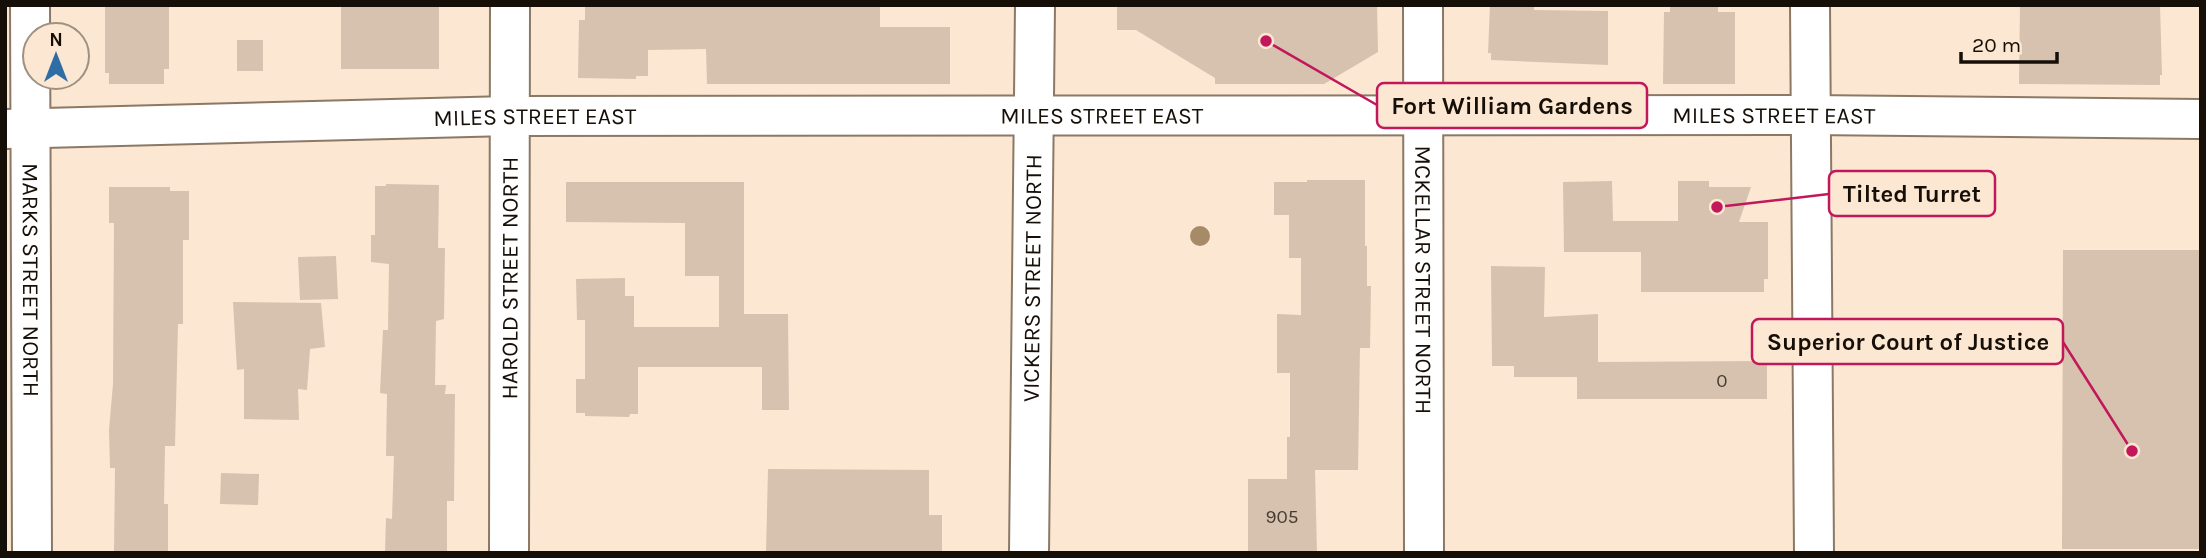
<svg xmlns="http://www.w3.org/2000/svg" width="2206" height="558" font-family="Karla,sans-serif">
<rect width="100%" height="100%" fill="#fbe7d2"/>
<!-- building -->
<path fill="#d6c2ae" d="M105,5h64v64h-5v15h-55v-11h-4z
M585,5h295v22h70v57h-243l-1,-35 -58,1v26h-12v3l-58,-1 1,-58h6z
M1117,5h260l1,47 -54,32h-109v-6l-79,-48h-19z
M1490,5h44v5l74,1v54l-117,-5v-7h-3z
M1670,5h48v7h17v72h-72l1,-72h6z
M2020,5h140l2,70h-2v10l-141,-1z
M341,6h98v63h-98z
M237,40h26v31h-26z
M1307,180h58v66h2v40h4l-1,62h-10l-2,122h-43l2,83h-69v-74h39v-42h3v-64h-13v-59l24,1v-57h-12v-43h-15v-33h33z
M1612,181l1,40h65v-40h31v6h42l-12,35h29v57h-4v13h-123v-40h-77l-1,-70z
M566,182h178v132h44l1,96h-27v-43h-124v47h-8l-1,3 -44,-1v-3h-9v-34h9v-59h-8l-1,-41 49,-1v18h9v31h85v-51h-34v-53l-119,-1z
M386,184l53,1 -1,63h7l-1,71 -8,2 -1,64h11l-1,9h10l-1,107h-7v52h-62l1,-35 6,1 2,-63h-8l1,-62 -7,-1 3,-63h5l1,-66 -18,-2v-27h4v-49h11z
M109,187h61v4h19v49h-6v84h-5l-3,122h-10l-1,58h4v49h-54l1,-85h-5l-1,-38 4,-46 1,-161h-5z
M2063,250h138v299h-139z
M336,256l2,43 -38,1 -2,-43z
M1491,266l54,1 -1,50 54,-3v48l169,-1v38h-190v-22h-63v-11h-22z
M233,302l88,1 4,44 -15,2 -3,41 -9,-1 1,31 -55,-1v-50l-7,1z
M768,469l161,1v45h13v38h-176z
M221,473l38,1 -1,31 -38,-1z"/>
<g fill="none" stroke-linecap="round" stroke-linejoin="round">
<!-- minor casing -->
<g stroke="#8b7966" stroke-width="42">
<g id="minor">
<path id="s1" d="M30,5l2,548"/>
<path id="s2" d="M1423,5l1,548"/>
<path d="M1810,5l4,548"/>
<path id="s3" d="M5,129l504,-13 1300,-1 392,4"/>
<path id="s4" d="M509,553l1,-548"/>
<path id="s5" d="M1029,553l6,-548"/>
</g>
</g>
<!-- minor -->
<use href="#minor" stroke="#fff" stroke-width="38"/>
</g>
<!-- trees -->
<circle fill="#a78a67" cx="1200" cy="236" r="10"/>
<g text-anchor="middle" stroke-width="5" stroke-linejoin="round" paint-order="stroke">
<!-- number labels -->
<g font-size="19" fill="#463c32">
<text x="1722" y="387">0</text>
<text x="1282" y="523">905</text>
</g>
<!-- street labels -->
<g font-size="23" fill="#160f08" stroke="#fbe7d2">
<text dy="8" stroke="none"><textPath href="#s3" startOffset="1769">MILES STREET EAST</textPath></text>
<text dy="8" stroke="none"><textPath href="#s3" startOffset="1097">MILES STREET EAST</textPath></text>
<text dy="8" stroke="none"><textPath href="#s3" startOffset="530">MILES STREET EAST</textPath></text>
<text dy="8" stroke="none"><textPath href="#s1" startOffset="275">MARKS STREET NORTH</textPath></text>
<text dy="8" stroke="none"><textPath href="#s4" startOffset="275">HAROLD STREET NORTH</textPath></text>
<text dy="8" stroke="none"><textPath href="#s5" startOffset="275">VICKERS STREET NORTH</textPath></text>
<text dy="8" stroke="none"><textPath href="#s2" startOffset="275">MCKELLAR STREET NORTH</textPath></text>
</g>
</g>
<!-- callouts -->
<path fill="none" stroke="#c2185b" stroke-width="2.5" d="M1266 41L1377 105M1717 207L1829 194M2132 451L2063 342"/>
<g fill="#c2185b" stroke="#fbe7d2" stroke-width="2.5">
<circle cx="1266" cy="41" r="7"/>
<circle cx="1717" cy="207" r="7"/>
<circle cx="2132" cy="451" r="7"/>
</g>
<g fill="#fbe7d2" stroke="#c2185b" stroke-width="2.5">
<rect x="1377" y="83" width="270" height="45" rx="7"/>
<rect x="1829" y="171" width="166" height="45" rx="7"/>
<rect x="1752" y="319" width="311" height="45" rx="7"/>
</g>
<g font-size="24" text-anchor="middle" font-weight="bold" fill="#160f08">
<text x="1512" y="114">Fort William Gardens</text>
<text x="1912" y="202">Tilted Turret</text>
<text x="1908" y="350">Superior Court of Justice</text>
</g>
<!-- border -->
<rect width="2206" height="558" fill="none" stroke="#160f08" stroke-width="14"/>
<!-- north arrow -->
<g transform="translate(56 56)"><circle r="33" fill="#fbe7d2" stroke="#9f9181" stroke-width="2"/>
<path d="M0-5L12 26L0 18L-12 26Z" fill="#2e6ea5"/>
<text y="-10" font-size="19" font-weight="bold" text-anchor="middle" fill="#160f08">N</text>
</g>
<!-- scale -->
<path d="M1961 52v10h96v-10" fill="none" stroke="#160f08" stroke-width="3.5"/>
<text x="1972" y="52" font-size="21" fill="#160f08" stroke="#fbe7d2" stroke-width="5" paint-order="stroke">20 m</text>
</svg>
